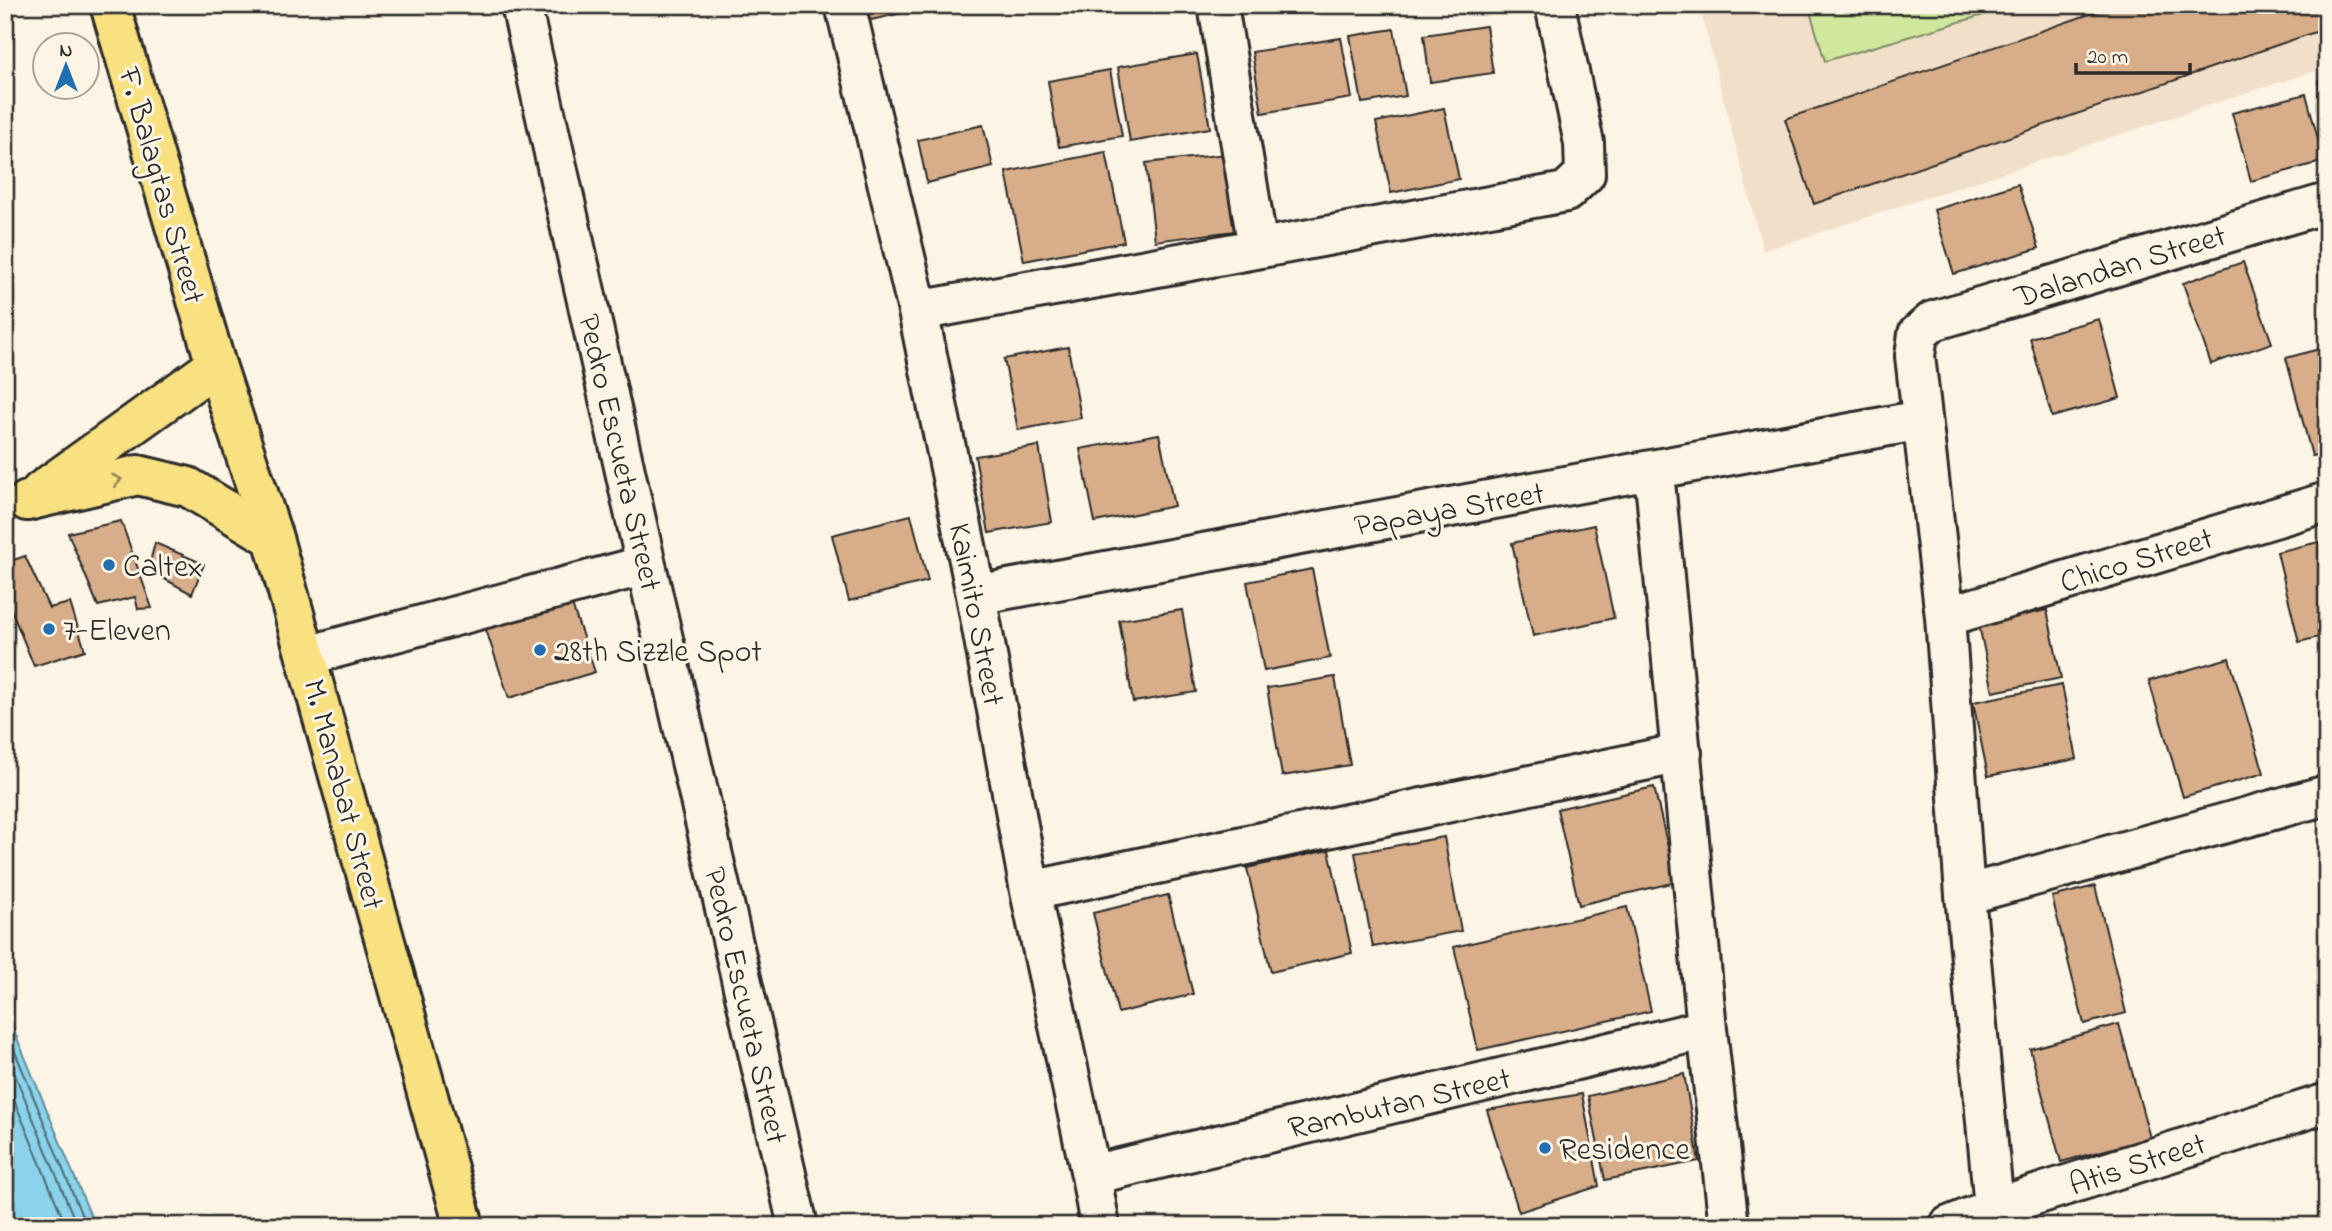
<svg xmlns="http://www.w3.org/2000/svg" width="2332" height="1231" font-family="'Indie Flower',sans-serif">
<rect width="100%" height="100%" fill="#fcf5e5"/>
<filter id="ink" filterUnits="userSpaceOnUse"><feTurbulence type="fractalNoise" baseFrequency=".0143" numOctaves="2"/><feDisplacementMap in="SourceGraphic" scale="14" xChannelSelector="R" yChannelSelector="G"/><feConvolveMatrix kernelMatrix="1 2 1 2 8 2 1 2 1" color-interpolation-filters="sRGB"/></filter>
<g filter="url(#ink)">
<!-- built -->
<path fill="#f1dfc9" d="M1699,5h628v62l-564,184z"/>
<!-- green -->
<path fill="#cfe89e" stroke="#7d8a64" stroke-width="2" d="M1808,5h210l-193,56z"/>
<!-- water -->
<path fill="#8ad3eb" stroke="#64909e" stroke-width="2" d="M5,1009l87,210 1,7h-88z"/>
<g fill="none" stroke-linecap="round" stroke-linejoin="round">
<!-- shore -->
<path stroke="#516e78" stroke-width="2" d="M5,1027l81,199
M5,1050l72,176
M5,1078l61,148"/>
</g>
<!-- building -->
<path fill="#d8ad89" stroke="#2b2b2b" stroke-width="2" d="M859,5h56l1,5 -54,12z
M2116,5h211v23l-513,176 -29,-85z
M1486,26l7,47 -63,9 -6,-47z
M1394,29l12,67 -44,7 -12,-67z
M1341,38l11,60 -90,15 -10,-61z
M1197,54l13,74 -80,14 -12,-75z
M1110,70l12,66 -63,11 -11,-66z
M2327,79v39l-9,-37z
M2306,94l18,67 -73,20 -19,-68z
M1444,108l15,71 -68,14 -15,-71z
M983,125l10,42 -66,16 -9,-43z
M1106,152l18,90 -100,19 -18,-89z
M1226,154l9,77 -80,10 -9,-78z
M2018,184l21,64 -85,26 -20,-64z
M2243,262l29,81 -61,21 -28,-81z
M2099,319l21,79 -68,19 -22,-79z
M1068,347l13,71 -63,12 -14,-71z
M2327,347v106l-15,3 -26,-98z
M1159,434l15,72 -79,16 -15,-73z
M1039,446l13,76 -63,11 -14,-77z
M911,515l17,66 -79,20 -17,-66z
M121,521l31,87 -14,1 -3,-12 -37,9 -30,-73z
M1594,525l20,93 -81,18 -21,-93z
M2327,540v95l-28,7 -22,-90z
M155,543l49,21 -12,30 -44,-24z
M25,556l24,52 21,-5 15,47 -51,16 -29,-71v-32z
M1312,569l18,89 -66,13 -17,-89z
M572,605l23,67 -86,26 -24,-71z
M1182,610l14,82 -63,10 -14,-82z
M2047,610l14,68 -68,14 -14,-67z
M2229,658l35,115 -81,24 -34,-116z
M1335,677l15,88 -68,11 -15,-88z
M2062,685l15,74 -89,17 -15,-74z
M1654,787l22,95 -97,23 -22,-96z
M1444,837l17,94 -88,16 -18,-94z
M1329,850l23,103 -81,19 -24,-104z
M2095,886l31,127 -42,11 -32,-127z
M1168,895l25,99 -75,19 -25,-100z
M1627,907l24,104 -173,39 -24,-103z
M2119,1024l31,114 -89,24 -31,-113z
M1684,1074l15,87 -94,19 -17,-84z
M1582,1094l17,92 -80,26 -32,-102z"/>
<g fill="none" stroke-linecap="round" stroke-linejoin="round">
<!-- minor casing -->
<g stroke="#2b2b2b" stroke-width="44">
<path id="minor" d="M521,5l125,560 152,661
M845,5l73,306 58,284 54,296 61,284 9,51
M1218,5l40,243
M918,311l648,-119 19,-18 -1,-31 -29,-138
M1654,471l53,558 22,197
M976,595l945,-175
M1945,617l382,-115
M306,656l340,-91
M1030,891l652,-138
M1965,895l362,-100
M1091,1175l616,-146
M1994,1208l-29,-313 -20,-278 -30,-261 3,-22 15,-13 394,-118
M1949,1226l45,-18 333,-105"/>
</g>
<!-- major casing -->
<g stroke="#2b2b2b" stroke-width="44">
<path id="major" d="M110,5l106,360 57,173 191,688
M41,491l175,-126
M27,501l111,-26 50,12 85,51"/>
</g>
<!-- minor -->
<use href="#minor" stroke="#fcf5e5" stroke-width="38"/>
<!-- major -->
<use href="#major" stroke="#f9e181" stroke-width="38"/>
</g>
<!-- one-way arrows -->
<defs><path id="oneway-chevron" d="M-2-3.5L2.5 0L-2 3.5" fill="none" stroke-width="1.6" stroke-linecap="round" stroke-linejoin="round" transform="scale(1.75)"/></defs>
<use stroke="#928656" href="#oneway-chevron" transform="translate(117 480) rotate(-13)"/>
</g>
<!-- markers -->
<g fill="#1f6fb2" stroke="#fcf5e5" stroke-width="2.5">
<circle cx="109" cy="565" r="7"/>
<circle cx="49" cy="629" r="7"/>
<circle cx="540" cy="650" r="7"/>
<circle cx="1545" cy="1148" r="7"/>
</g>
<g text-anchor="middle" stroke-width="6" stroke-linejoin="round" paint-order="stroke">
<!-- street labels -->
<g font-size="32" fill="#2b2b2b" stroke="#fcf5e5">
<text transform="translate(163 185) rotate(74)" y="11">F. Balagtas Street</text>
<text transform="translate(2120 265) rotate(-17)" y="11">Dalandan Street</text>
<text transform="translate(621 452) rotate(77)" y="11">Pedro Escueta Street</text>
<text transform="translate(1449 508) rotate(-10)" y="11">Papaya Street</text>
<text transform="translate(2136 559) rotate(-17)" y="11">Chico Street</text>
<text transform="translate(978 614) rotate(79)" y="11">Kaimito Street</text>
<text transform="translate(345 794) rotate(75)" y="11">M. Manabat Street</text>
<text transform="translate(747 1005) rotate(77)" y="11">Pedro Escueta Street</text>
<text transform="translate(1399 1102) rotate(-13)" y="11">Rambutan Street</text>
<text transform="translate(2137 1163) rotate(-18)" y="11">Atis Street</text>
</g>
<!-- poi labels -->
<g font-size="32" fill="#2b2b2b" stroke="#fcf5e5" text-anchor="start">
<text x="123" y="576">Caltex</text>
<text x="63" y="640">7-Eleven</text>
<text x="554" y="661">28th Sizzle Spot</text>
<text x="1559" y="1159">Residence</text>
</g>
</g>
<!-- margin -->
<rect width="2332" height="1231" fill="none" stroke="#fcf5e5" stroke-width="28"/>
<rect x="14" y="14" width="2304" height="1203" fill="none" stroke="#2b2b2b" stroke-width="2.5" filter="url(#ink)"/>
<!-- north arrow -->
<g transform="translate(66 66)"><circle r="33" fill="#fcf5e5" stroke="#a8a49b" stroke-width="2"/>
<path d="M0-5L12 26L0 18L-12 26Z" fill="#1f6fb2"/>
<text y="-10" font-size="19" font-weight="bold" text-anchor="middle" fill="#2b2b2b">N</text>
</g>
<!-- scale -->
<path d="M2076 63v10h114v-10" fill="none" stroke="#2b2b2b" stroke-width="3.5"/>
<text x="2087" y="63" font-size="21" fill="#2b2b2b" stroke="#fcf5e5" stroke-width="5" paint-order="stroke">20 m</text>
</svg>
